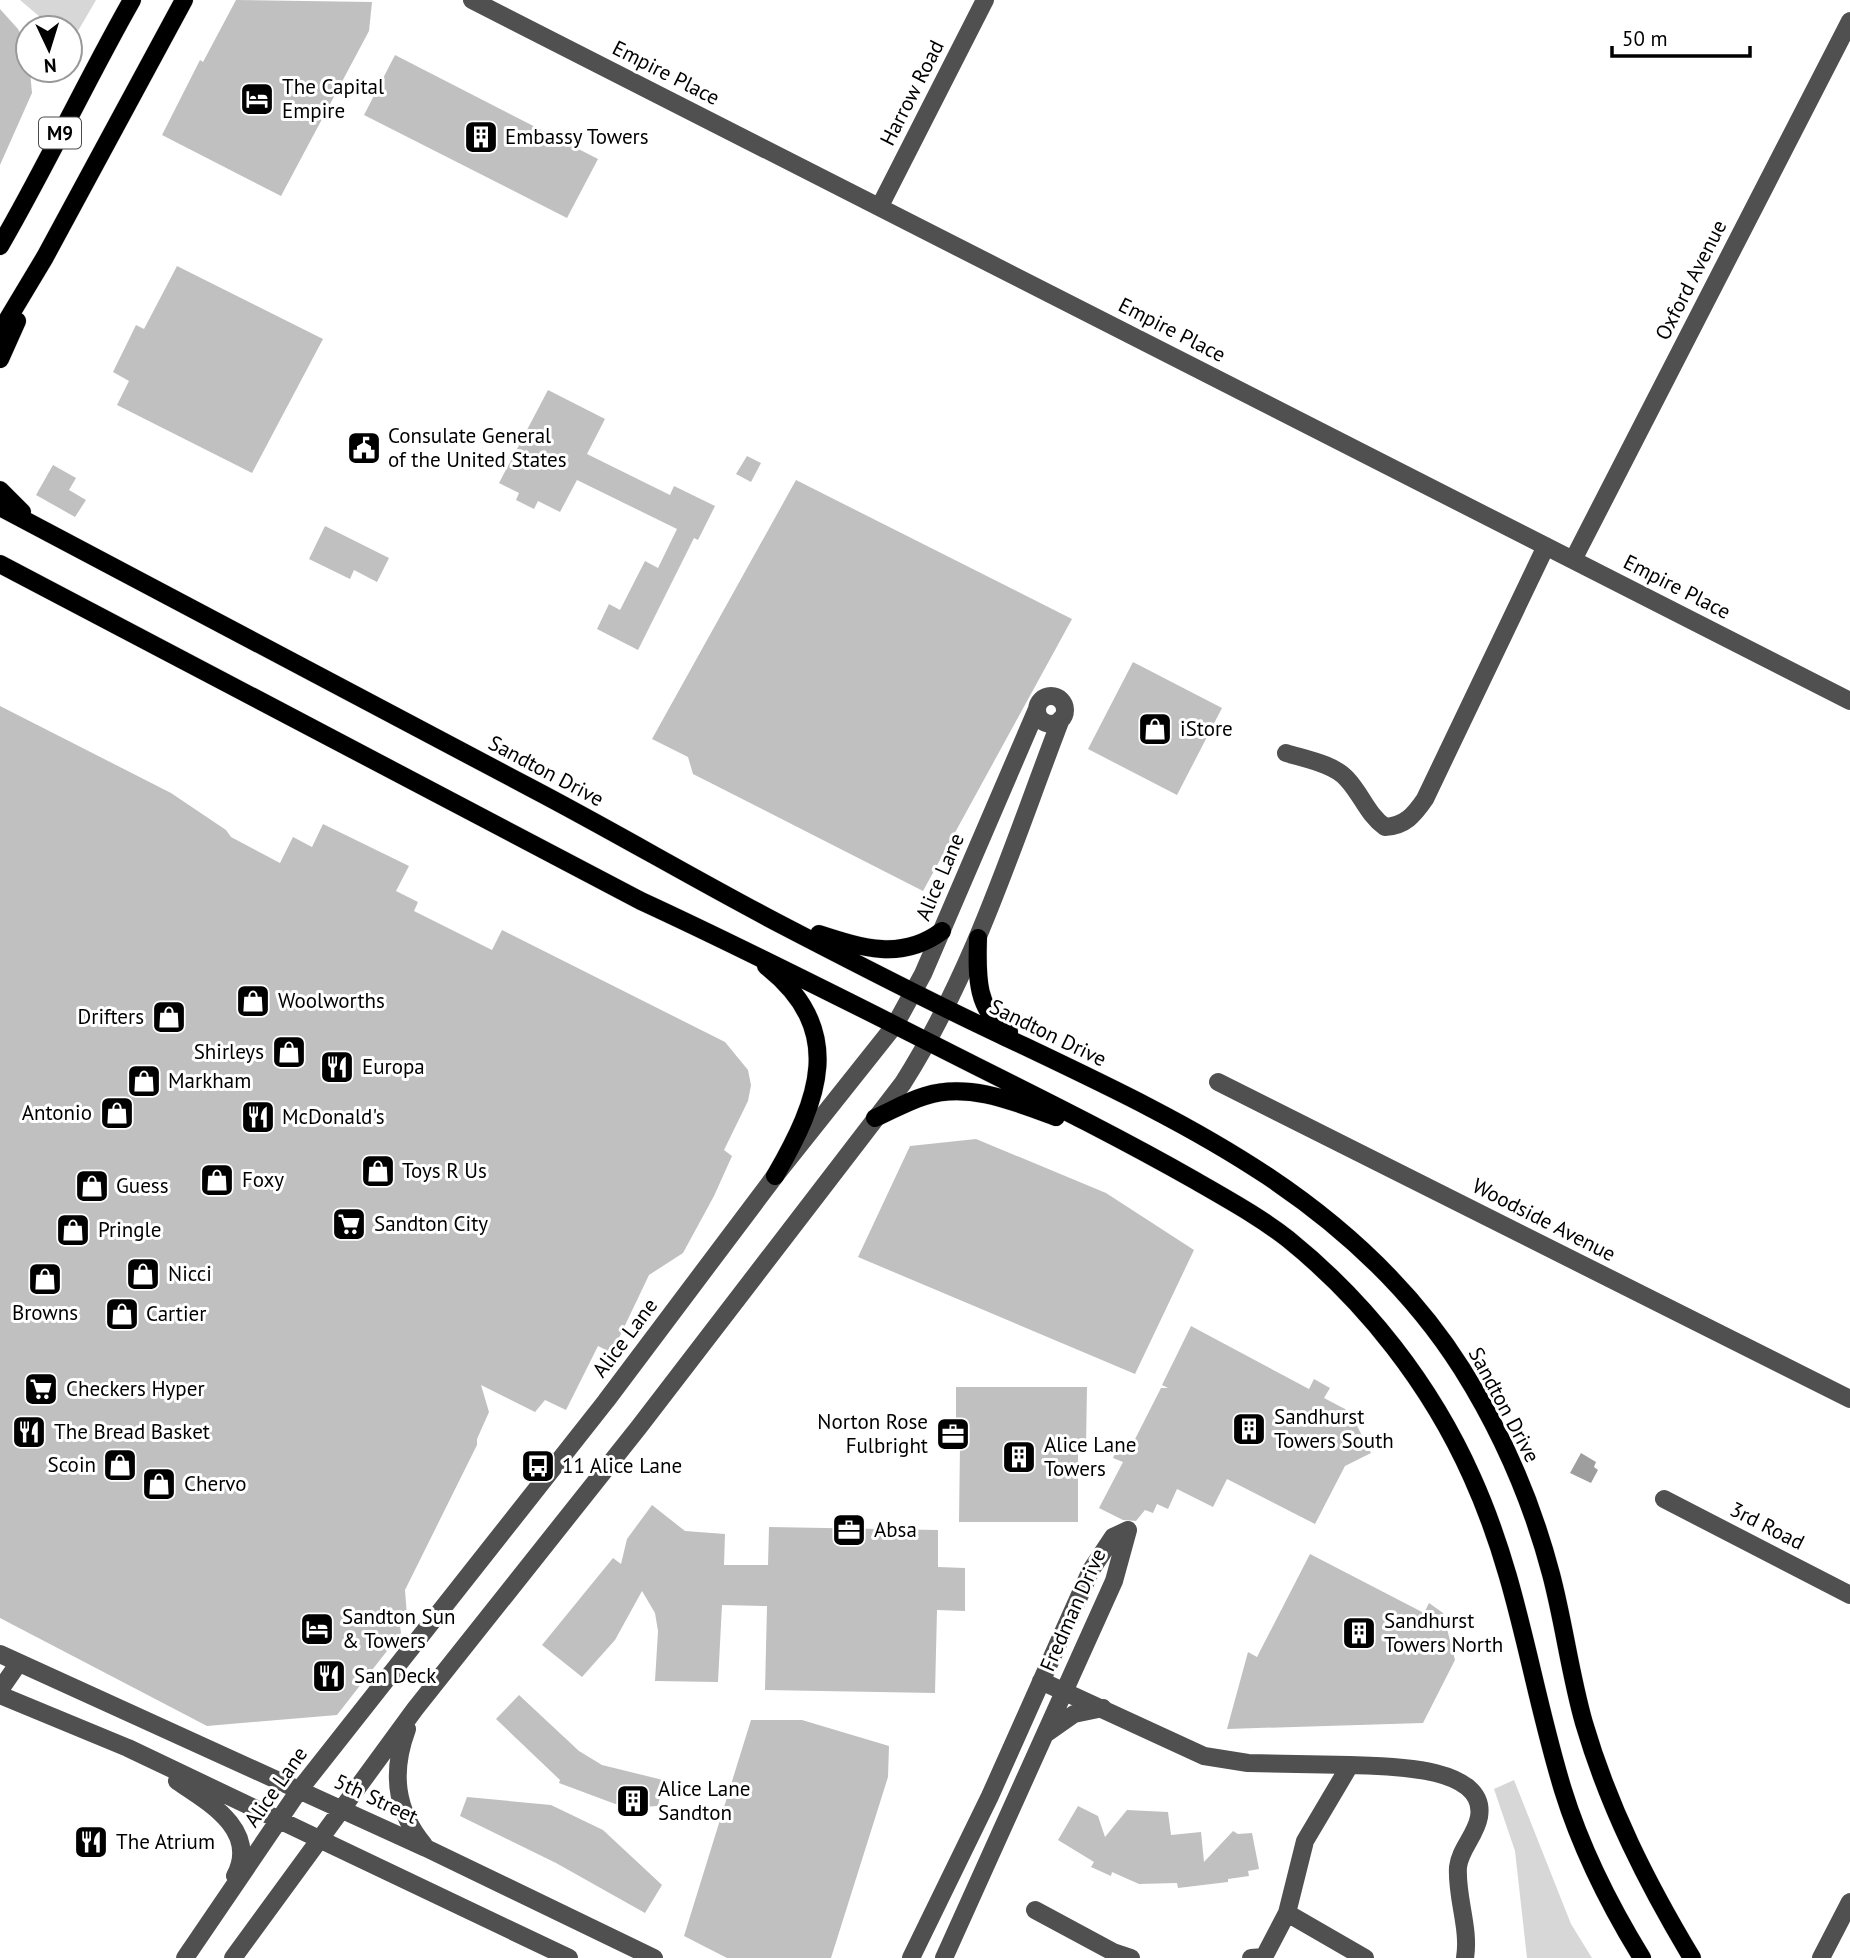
<svg xmlns="http://www.w3.org/2000/svg" width="1850" height="1958" font-family="'PT Sans',sans-serif">
<rect width="100%" height="100%" fill="#fff"/>
<!-- green -->
<path fill="#d7d7d7" d="M20,0h76l-25,43 -1,-15h-17z
M1514,1780l57,144 21,34h-65l-12,-107 -21,-62z"/>
<!-- water -->
<path fill="#9e9e9e" d="M1581,1453l15,9 -2,5 4,3 -7,13 -21,-10z"/>
<!-- building -->
<path fill="#c0c0c0" d="M236,0l136,2 -3,29 -88,165 -119,-61 38,-75 3,2z
M0,9l18,20 10,20 4,44 -32,72z
M395,55l203,104 -31,59 -203,-103z
M177,266l146,73 -71,134 -135,-68 12,-24 -16,-9 23,-47 8,4z
M548,390l57,29 -18,35 83,41 4,-9 41,20 -17,34 -4,-2 -56,112 -41,-21 12,-25 11,6 25,-49 13,7 19,-39 -100,-49 -17,32 -22,-11 -4,8 -18,-9 3,-7 -20,-10z
M747,456l14,7 -10,19 -15,-8z
M53,465l23,13 -7,12 17,10 -11,17 -39,-22z
M796,480l276,139 -149,272 -230,-117 -5,-17 -36,-18z
M325,526l64,32 -12,24 -23,-12 -4,9 -41,-20z
M1133,662l89,46 -45,87 -89,-46z
M0,706l171,87 55,37 5,7 49,26 13,-26 19,10 11,-23 86,42 -13,25 22,11 -4,9 78,39 10,-20 223,112 23,28 3,15 -3,16 -24,49 8,6 -18,40 -31,57 -34,22 -31,65v16l-20,-10 -32,64 -21,-10 -10,12 -54,-27 8,27 -12,27v6l-72,145 2,26 -7,10 1,7 -64,82 -130,11 -207,-108z
M976,1139l130,54 88,57 -59,124 -277,-117 52,-111z
M1191,1326l118,63 5,-10 16,9 -6,10 21,11 8,9 18,35 -26,13 -30,58 -88,-45 -14,28 -36,-18 -9,20 -11,-5 -4,9 -8,-3 -9,11 -13,-1 -24,-12 24,-46 -10,-4 9,-18 10,5 29,-57h7l-6,-3z
M956,1387h131l-1,59h-8v76h-119l1,-77h-4z
M652,1505l33,26 40,3 -1,31h44l1,-38 169,3v37l27,1v43l-28,-1 -2,83 -170,-3 2,-84 -45,-1 -4,77 -63,-1 3,-50 -3,-18 -13,-22 -27,49 -33,37 -40,-32 71,-87 8,6 6,-25z
M1310,1554l114,59 5,-10 14,10 12,47 -32,63 -196,6 21,-77 9,5z
M519,1695l60,56 23,14 61,15 -5,26 -32,2 -67,-25 1,-3 -64,-61z
M751,1720h51l87,26 -1,31 -57,181h-104l-43,-22z
M467,1797l84,8 52,25 59,55 -17,28 -89,-50 -96,-47z
M1078,1806l20,10 7,21 22,-27 41,2 3,23 30,-3 3,30 29,-31 5,3 14,-1 7,36 -11,2 1,5 -21,3v3l-50,6 -1,-5 -38,1 -27,-12 -1,4 -20,-9 3,-5 -36,-22z"/>
<g fill="none" stroke-linecap="round" stroke-linejoin="round">
<!-- major casing -->
<g stroke="#dbdbdb" stroke-width="19">
<path id="major" d="M0,246c47,-81 86,-165 132,-246
M0,332l45,-75 139,-257
M0,359l17,-38
M0,490l22,22
M0,507c176,95 354,187 531,281 84,44 165,92 249,136 73,38 146,76 221,111 176,84 352,162 461,334 39,62 70,133 89,205 13,49 19,100 33,149 25,85 63,160 108,235
M0,564l641,337c113,52 224,109 335,165 74,37 148,74 220,115 31,18 64,36 92,58 78,63 143,146 184,238 47,104 58,205 91,313 18,58 47,116 79,168
M819,934c43,14 83,27 123,-3
M978,938c-1,37 -3,72 31,94
M766,966c81,64 53,134 9,210
M875,1118c16,-7 33,-17 50,-22 44,-14 90,6 131,21"/>
</g>
<!-- minor -->
<path stroke="#505050" stroke-width="18" d="M472,0l1378,701
M880,206l105,-206
M1573,560l277,-539
M1037 710a14 14 0 1 1 28 0a14 14 0 1 1-28 0Z
M1286,753c19,6 48,11 61,26 15,16 20,35 38,48 20,-1 29,-12 40,-28l121,-253
M1218,1082l632,317
M1664,1499l186,96
M0,1654l426,194 228,110
M1041,1681l163,75 44,7 102,2 -45,76 -18,72 -23,44 -13,1
M0,1690l18,-26
M0,1695l128,53 441,210
M407,1729c-16,43 -12,81 17,116
M1047,1733l27,-19 29,-6
M1350,1765c34,1 138,0 129,52 -3,18 -19,32 -21,50 -2,30 12,61 7,91
M177,1781c33,22 82,50 58,95
M1035,1910l78,42 18,6
M1287,1913l78,45
M185,1958l115,-169 306,-388 169,-225 120,-151 28,-51 114,-265
M233,1958l182,-249 224,-282 264,-344c71,-112 111,-242 158,-364
M911,1958l79,-162 101,-226 22,-33 15,-7
M944,1958l170,-377 14,-51
M1821,1958l29,-56"/>
<!-- major -->
<use href="#major" stroke="#000" stroke-width="18"/>
</g>
<!-- icons -->
<defs>
<g id="hotel-square" transform="scale(1.75)"><rect x="-9" y="-9" width="18" height="18" rx="4" fill="#000" stroke="#fff"/><path d="M-6-4.5h1.5V1H6V5H4.5V3h-9V5H-6ZM-4 0a1.8 1.8 0 1 1 3.6 0ZM.5 0V-2.5h3Q6-2.5 6 0Z" fill="#fff"/></g>
<g id="building-square" transform="scale(1.75)"><rect x="-9" y="-9" width="18" height="18" rx="4" fill="#000" stroke="#fff"/><path d="M-4-6H4V6H1V3H-1V6H-4ZM-2.5-4.3h1.7v1.8h-1.7ZM.8-4.3h1.7v1.8H.8ZM-2.5-1h1.7V.8h-1.7ZM.8-1h1.7V.8H.8Z" fill="#fff"/></g>
<g id="civic-square" transform="scale(1.75)"><rect x="-9" y="-9" width="18" height="18" rx="4" fill="#000" stroke="#fff"/><path d="M-.6-6.5H3V-4.5H.6V-3L4-1V1h2V6H-6V1h2V-1L-.6-3ZM-1.2 2.5V6h2.4V2.5Z" fill="#fff"/></g>
<g id="shop-square" transform="scale(1.75)"><rect x="-9" y="-9" width="18" height="18" rx="4" fill="#000" stroke="#fff"/><path d="M-5-2.5h2.3a2.7 3.5 0 0 1 5.4 0H5L5.5 6h-11ZM-1.5-2.5h3a1.5 2.3 0 0 0-3 0Z" fill="#fff"/></g>
<g id="restaurant-square" transform="scale(1.75)"><rect x="-9" y="-9" width="18" height="18" rx="4" fill="#000" stroke="#fff"/><path d="M-5-6h1v4h1v-4h1v4h1v-4h1v5L-1.5 .5V6h-2V.5L-5-1ZM5-6V6H3V1.5H1.5Q1.5-4 5-6Z" fill="#fff"/></g>
<g id="supermarket-square" transform="scale(1.75)"><rect x="-9" y="-9" width="18" height="18" rx="4" fill="#000" stroke="#fff"/><path d="M-6-5.5h2.5l.6 2H6L4.5 2H-2.5L-4.4-4H-6ZM-1.5 3.2a1.3 1.3 0 1 0 .1 0ZM3 3.2a1.3 1.3 0 1 0 .1 0Z" fill="#fff"/></g>
<g id="office-square" transform="scale(1.75)"><rect x="-9" y="-9" width="18" height="18" rx="4" fill="#000" stroke="#fff"/><path d="M-6-3h4V-5.5h4V-3h4V5H-6ZM-1-4.5V-3h2v-1.5ZM-6 0V1H6V0Z" fill="#fff"/></g>
<g id="bus-square" transform="scale(1.75)"><rect x="-9" y="-9" width="18" height="18" rx="4" fill="#000" stroke="#fff"/><path d="M-5-6H5V4H4V6H2V4H-2V6H-4V4H-5ZM-3.5-4V0h7V-4ZM-3.5 1.2v1.5H-2V1.2ZM2 1.2v1.5H3.5V1.2Z" fill="#fff"/></g>
</defs>
<g fill-rule="evenodd">
<use href="#hotel-square" x="257" y="99"/>
<use href="#building-square" x="481" y="137"/>
<use href="#civic-square" x="364" y="448"/>
<use href="#shop-square" x="1155" y="729"/>
<use href="#shop-square" x="253" y="1001"/>
<use href="#shop-square" x="169" y="1017"/>
<use href="#shop-square" x="289" y="1052"/>
<use href="#restaurant-square" x="337" y="1067"/>
<use href="#shop-square" x="144" y="1081"/>
<use href="#shop-square" x="117" y="1113"/>
<use href="#restaurant-square" x="258" y="1117"/>
<use href="#shop-square" x="378" y="1171"/>
<use href="#shop-square" x="217" y="1180"/>
<use href="#shop-square" x="92" y="1186"/>
<use href="#supermarket-square" x="349" y="1224"/>
<use href="#shop-square" x="73" y="1230"/>
<use href="#shop-square" x="143" y="1274"/>
<use href="#shop-square" x="45" y="1279"/>
<use href="#shop-square" x="122" y="1314"/>
<use href="#supermarket-square" x="41" y="1389"/>
<use href="#building-square" x="1249" y="1429"/>
<use href="#restaurant-square" x="29" y="1432"/>
<use href="#office-square" x="953" y="1434"/>
<use href="#building-square" x="1019" y="1457"/>
<use href="#shop-square" x="120" y="1465"/>
<use href="#bus-square" x="538" y="1466"/>
<use href="#shop-square" x="159" y="1484"/>
<use href="#office-square" x="849" y="1530"/>
<use href="#hotel-square" x="317" y="1629"/>
<use href="#building-square" x="1359" y="1633"/>
<use href="#restaurant-square" x="329" y="1676"/>
<use href="#building-square" x="633" y="1801"/>
<use href="#restaurant-square" x="91" y="1842"/>
</g>
<g text-anchor="middle" stroke-width="6" stroke-linejoin="round" paint-order="stroke">
<!-- shield labels -->
<rect fill="#fff" stroke="#4c4c4c" stroke-width="2" x="39" y="117.5" width="42" height="31" rx="5"/>
<g font-size="19" font-weight="bold" fill="#000">
<text x="60" y="140">M9</text>
</g>
<!-- street labels -->
<g font-size="21" fill="#000" stroke="#fff">
<text transform="translate(666 73) rotate(27)" y="7">Empire Place</text>
<text transform="translate(912 93) rotate(-63)" y="7">Harrow Road</text>
<text transform="translate(1691 280) rotate(-63)" y="7">Oxford Avenue</text>
<text transform="translate(1172 330) rotate(27)" y="7">Empire Place</text>
<text transform="translate(1677 587) rotate(27)" y="7">Empire Place</text>
<text transform="translate(546 771) rotate(28)" y="7">Sandton Drive</text>
<text transform="translate(940 877) rotate(-67)" y="7">Alice Lane</text>
<text transform="translate(1048 1033) rotate(26)" y="7">Sandton Drive</text>
<text transform="translate(1544 1220) rotate(27)" y="7">Woodside Avenue</text>
<text transform="translate(625 1338) rotate(-53)" y="7">Alice Lane</text>
<text transform="translate(1504 1405) rotate(62)" y="7">Sandton Drive</text>
<text transform="translate(1767 1526) rotate(27)" y="7">3rd Road</text>
<text transform="translate(1073 1610) rotate(-66)" y="7">Fredman Drive</text>
<text transform="translate(276 1787) rotate(-55)" y="7">Alice Lane</text>
<text transform="translate(376 1799) rotate(25)" y="7">5th Street</text>
</g>
<!-- poi labels -->
<g font-size="21" fill="#000" stroke="#fff" text-anchor="start">
<text x="282" y="94">The Capital<tspan x="282" dy="24">Empire</tspan></text>
<text x="505" y="144">Embassy Towers</text>
<text x="388" y="443">Consulate General<tspan x="388" dy="24">of the United States</tspan></text>
<text x="1180" y="736">iStore</text>
<text x="278" y="1008">Woolworths</text>
<text x="144" y="1024" text-anchor="end">Drifters</text>
<text x="264" y="1059" text-anchor="end">Shirleys</text>
<text x="362" y="1074">Europa</text>
<text x="168" y="1088">Markham</text>
<text x="92" y="1120" text-anchor="end">Antonio</text>
<text x="282" y="1124">McDonald's</text>
<text x="402" y="1178">Toys R Us</text>
<text x="242" y="1187">Foxy</text>
<text x="116" y="1193">Guess</text>
<text x="374" y="1231">Sandton City</text>
<text x="98" y="1237">Pringle</text>
<text x="168" y="1281">Nicci</text>
<text x="45" y="1320" text-anchor="middle">Browns</text>
<text x="146" y="1321">Cartier</text>
<text x="66" y="1396">Checkers Hyper</text>
<text x="1274" y="1424">Sandhurst<tspan x="1274" dy="24">Towers South</tspan></text>
<text x="928" y="1429" text-anchor="end">Norton Rose<tspan x="928" dy="24">Fulbright</tspan></text>
<text x="54" y="1439">The Bread Basket</text>
<text x="1044" y="1452">Alice Lane<tspan x="1044" dy="24">Towers</tspan></text>
<text x="96" y="1472" text-anchor="end">Scoin</text>
<text x="562" y="1473">11 Alice Lane</text>
<text x="184" y="1491">Chervo</text>
<text x="874" y="1537">Absa</text>
<text x="342" y="1624">Sandton Sun<tspan x="342" dy="24">&amp; Towers</tspan></text>
<text x="1384" y="1628">Sandhurst<tspan x="1384" dy="24">Towers North</tspan></text>
<text x="354" y="1683">San Deck</text>
<text x="658" y="1796">Alice Lane<tspan x="658" dy="24">Sandton</tspan></text>
<text x="116" y="1849">The Atrium</text>
</g>
</g>
<!-- north arrow -->
<g transform="translate(49 49) rotate(176)"><circle r="33" fill="#ffffff" stroke="#999999" stroke-width="2"/>
<path d="M0-5L12 26L0 18L-12 26Z" fill="#000000"/>
<text y="-10" font-size="19" font-weight="bold" text-anchor="middle" fill="#000000">N</text>
</g>
<!-- scale -->
<path d="M1612 46v10h138v-10" fill="none" stroke="#000000" stroke-width="3.5"/>
<text x="1622" y="46" font-size="21" fill="#000000" stroke="#ffffff" stroke-width="5" paint-order="stroke">50 m</text>
</svg>
